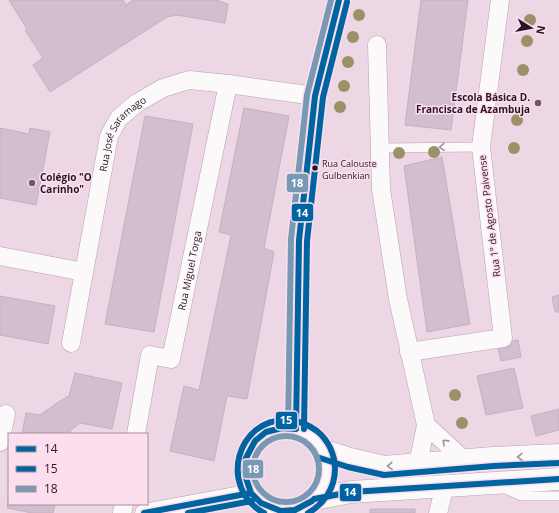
<svg xmlns="http://www.w3.org/2000/svg" width="559" height="513" font-family="'Open Sans',sans-serif">
<rect width="100%" height="100%" fill="#edd7e4"/>
<!-- building -->
<path fill="#d2becf" stroke="#c3b0c0" d="M9,0h114l3,5 7,-5h83l12,4 -3,19 -48,-8 -10,2 -117,75 -17,-27 10,-7 -18,-28 2,-1z
M421,0h47l-17,130 -46,-5z
M244,108l45,8 -25,132 10,4 -27,147 -20,-3 -13,65 -44,-10 14,-65 15,4 32,-155 -12,-3z
M145,116l48,8 -39,208 -49,-8z
M0,128l29,6 1,-6 20,4 -14,73 -36,-7z
M442,157l28,167 -43,8 -23,-166z
M559,295v17h-4l-3,-15z
M0,296l55,10 -7,38 -48,-9z
M518,340l3,17 -20,4 -4,-17z
M514,368l9,40 -37,7 -9,-39z
M75,373l47,10 -10,46 -32,-6 -11,9v2h-47l4,-21 14,2 20,-14 9,-5z
M559,409v21l-23,6 -5,-20z
M9,498v6h46l-2,9h-21l-25,-5z
M370,509h45v4h-45z"/>
<g fill="none" stroke-linecap="round" stroke-linejoin="round">
<!-- service casing -->
<g stroke="#b7a1ae" stroke-width="10">
<path id="service" d="M380,148l101,-1
M503,488l18,8h38"/>
</g>
<!-- minor casing -->
<g stroke="#b7a1ae" stroke-width="19">
<g id="minor">
<path d="M377,45l4,144 17,110 28,126 -8,39"/>
<path d="M0,256l84,16"/>
<path id="s1" d="M71,343l38,-207 10,-18 18,-15 26,-15 26,-8 39,4 87,12"/>
<path d="M409,352l94,-14 -22,-191 19,-147"/>
<path d="M426,425l38,35"/>
<path id="s2" d="M136,434l14,-79 21,4 57,-275"/>
<path d="M0,442l6,-28"/>
<path d="M122,513l2,-9"/>
<path d="M144,513l107,-20"/>
<path d="M438,513l7,-27"/>
</g>
</g>
<!-- tertiary casing -->
<g stroke="#b7a1ae" stroke-width="23">
<path id="tertiary" d="M245 469a41 41 0 1 1 82 0a41 41 0 1 1-82 0Z
M296,429l3,-189 16,-144 24,-96
M322,450l28,9 34,8 109,-9 66,-3
M314,499l37,-7 208,-13"/>
</g>
<!-- service -->
<use href="#service" stroke="#fcf9fb" stroke-width="9"/>
<!-- minor -->
<use href="#minor" stroke="#fcf9fb" stroke-width="18"/>
<!-- tertiary -->
<use href="#tertiary" stroke="#fcf9fb" stroke-width="22"/>
<!-- bus-1 casing -->
<g stroke="#fcdfef" stroke-width="9">
<path id="bus-1" d="M296,429l3,-189 16,-144 24,-96
M296,429l-14,-1 -16,4 -11,9 -9,17 -2,14 7,21 10,10 20,8 14,-1 17,-9 2,-2 37,-7 208,-13
M144,513l107,-20"/>
</g>
<!-- bus-2 casing -->
<g stroke="#fcdfef" stroke-width="9">
<path id="bus-2" d="M304,429l3,-188 16,-144 24,-95
M320,458l28,9 36,8 110,-9 65,-3
M188,513l64,-12
M264,513c-46,-25 -28,-96 25,-93 10,1 20,5 28,11 11,9 18,23 18,38 0,19 -11,35 -27,44"/>
</g>
<!-- bus-3 casing -->
<g stroke="#fcdfef" stroke-width="9">
<path id="bus-3" d="M288,429l3,-190 16,-144 24,-95
M253 469a33 33 0 1 1 66 0a33 33 0 1 1-66 0Z"/>
</g>
<!-- bus-1 -->
<use href="#bus-1" stroke="#0064a0" stroke-width="6"/>
<!-- bus-2 -->
<use href="#bus-2" stroke="#0064a0" stroke-width="6"/>
<!-- bus-3 -->
<use href="#bus-3" stroke="#7799b3" stroke-width="6"/>
</g>
<!-- trees -->
<g fill="#9d8f67">
<circle cx="359" cy="15" r="6"/>
<circle cx="530" cy="20" r="6"/>
<circle cx="353" cy="37" r="6"/>
<circle cx="527" cy="41" r="6"/>
<circle cx="348" cy="62" r="6"/>
<circle cx="523" cy="70" r="6"/>
<circle cx="344" cy="86" r="6"/>
<circle cx="340" cy="107" r="6"/>
<circle cx="517" cy="120" r="6"/>
<circle cx="514" cy="148" r="6"/>
<circle cx="434" cy="152" r="6"/>
<circle cx="399" cy="153" r="6"/>
<circle cx="455" cy="395" r="6"/>
<circle cx="462" cy="423" r="6"/>
</g>
<!-- one-way arrows -->
<defs><path id="oneway-chevron" d="M-2-3.5L2.5 0L-2 3.5" fill="none" stroke-width="1.6" stroke-linecap="round" stroke-linejoin="round"/></defs>
<g stroke="#9f929a">
<use href="#oneway-chevron" transform="translate(442 147) rotate(179)"/>
<use href="#oneway-chevron" transform="translate(445 442) rotate(-136)"/>
<use href="#oneway-chevron" transform="translate(520 457) rotate(178)"/>
<use href="#oneway-chevron" transform="translate(390 466) rotate(177)"/>
</g>
<!-- markers -->
<g fill="#705867" stroke="#fcdfef" stroke-width="1.5">
<circle cx="538" cy="103" r="4"/>
<circle cx="32" cy="183" r="4"/>
</g>
<circle fill="#2d1424" stroke="#fcdfef" stroke-width="1.5" cx="315" cy="168" r="3.5"/>
<g text-anchor="middle" stroke-width="3" stroke-linejoin="round" paint-order="stroke">
<!-- bus labels -->
<g font-size="9" fill="#2d1424" stroke="#fcdfef" text-anchor="start">
<text x="322" y="167">Rua Calouste<tspan x="322" dy="12">Gulbenkian</tspan></text>
</g>
<!-- poi labels -->
<g font-size="10" font-weight="bold" fill="#2d1424" stroke="#fcdfef" text-anchor="end">
<text x="530" y="101">Escola Básica D.<tspan x="530" dy="12">Francisca de Azambuja</tspan></text>
<text x="40" y="181" text-anchor="start">Colégio "O<tspan x="40" dy="12">Carinho"</tspan></text>
</g>
<!-- street labels -->
<g font-size="10" fill="#2d1424" stroke="#fcdfef">
<text dy="4" stroke="none"><textPath href="#s1" startOffset="219">Rua José Saramago</textPath></text>
<text transform="translate(489 216) rotate(-97)" y="4">Rua 1º de Agosto Paivense</text>
<text dy="4" stroke="none"><textPath href="#s2" startOffset="192">Rua Miguel Torga</textPath></text>
</g>
</g>
<g stroke="#fcdfef" stroke-width="1.5">
<rect x="286" y="173" width="23" height="20" rx="4" fill="#7799b3"/>
<rect x="291" y="203" width="23" height="19" rx="4" fill="#0064a0"/>
<rect x="275" y="411" width="23" height="19" rx="4" fill="#0064a0"/>
<rect x="242" y="459" width="22" height="20" rx="4" fill="#7799b3"/>
<rect x="339" y="483" width="23" height="19" rx="4" fill="#0064a0"/>
</g>
<g font-size="11" text-anchor="middle" font-weight="bold" fill="#fff">
<text x="297" y="187">18</text>
<text x="302" y="217">14</text>
<text x="286" y="424">15</text>
<text x="253" y="473">18</text>
<text x="350" y="496">14</text>
</g>
<!-- legend -->
<rect x="8" y="433" width="140" height="72" fill="#fcdfef" stroke="#a98e9e"/>
<rect x="16" y="446" width="20" height="6" fill="#0064a0" stroke="#a98e9e"/>
<text x="44" y="453" font-size="12" fill="#2d1424">14</text>
<rect x="16" y="466" width="20" height="6" fill="#0064a0" stroke="#a98e9e"/>
<text x="44" y="473" font-size="12" fill="#2d1424">15</text>
<rect x="16" y="486" width="20" height="6" fill="#7799b3" stroke="#a98e9e"/>
<text x="44" y="493" font-size="12" fill="#2d1424">18</text>
<!-- north arrow -->
<g transform="translate(531 28) rotate(101)" stroke="#fcdfef" stroke-width="3" paint-order="stroke">
<path d="M0-3L7 15L0 10L-7 15Z" fill="#2d1424"/>
<text y="-6" font-size="11" font-weight="bold" text-anchor="middle" fill="#2d1424">N</text>
</g>
</svg>
